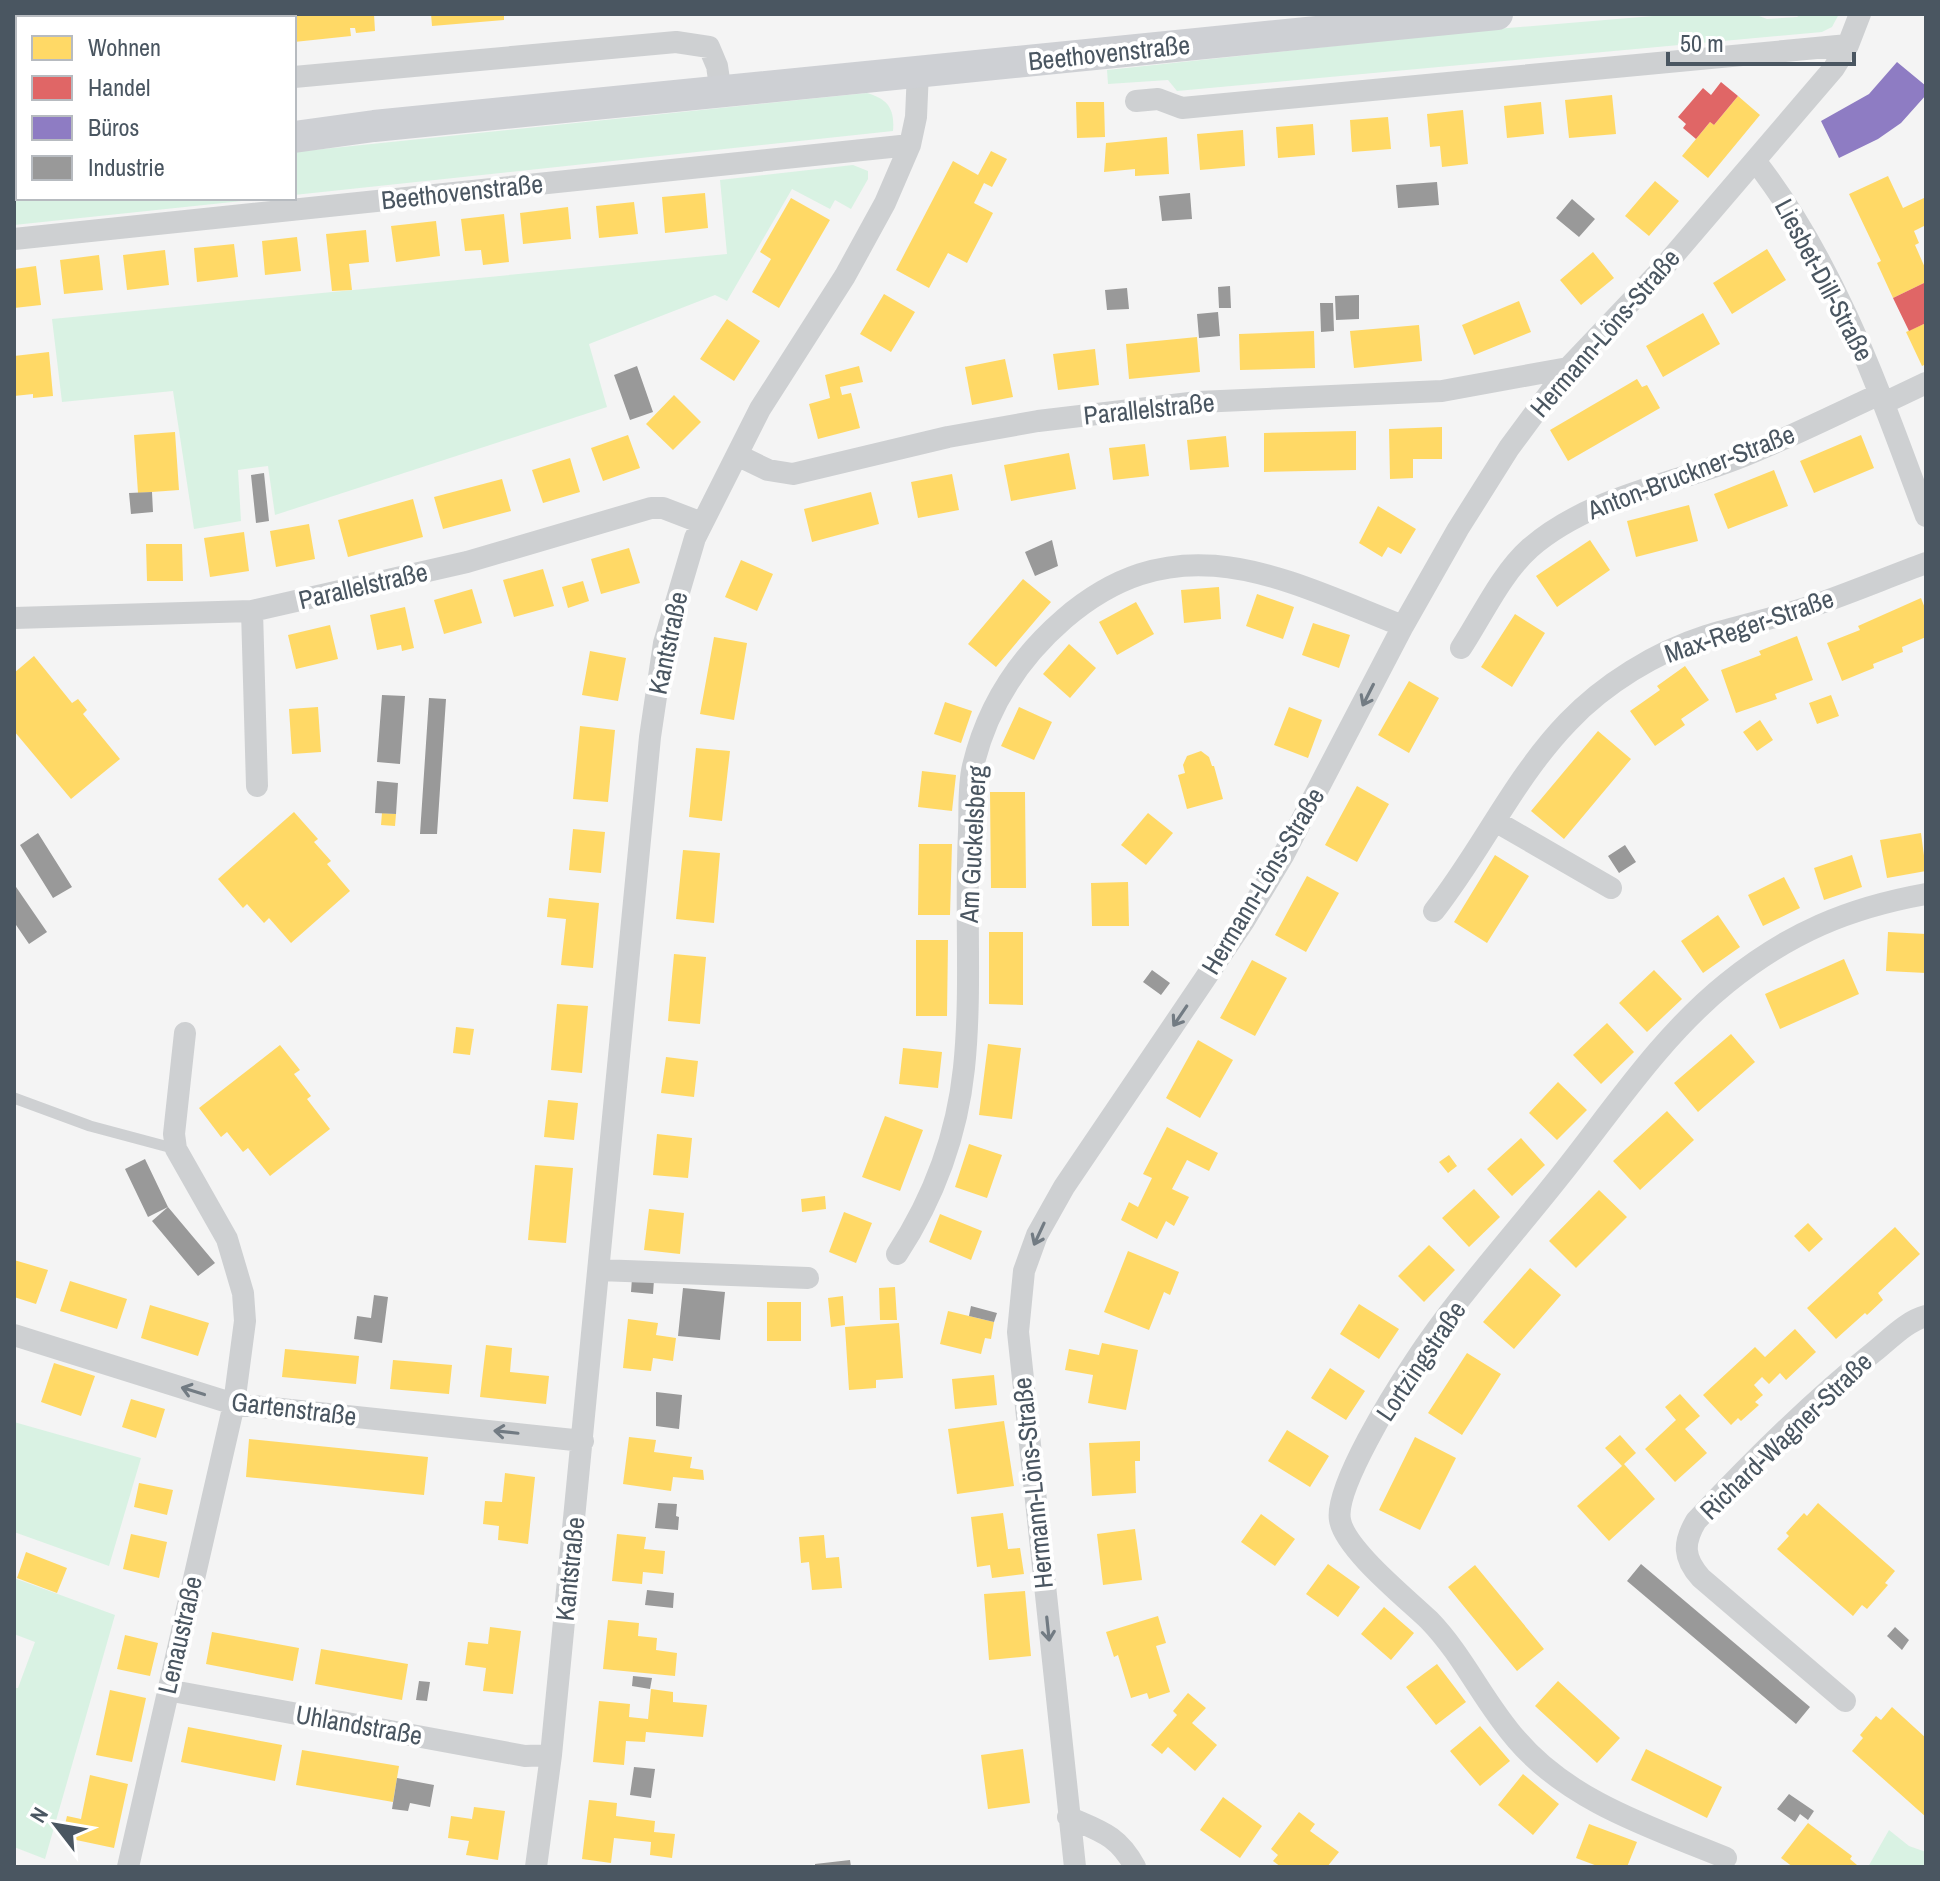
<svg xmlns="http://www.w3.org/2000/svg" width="1940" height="1881" font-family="'Archivo Narrow',sans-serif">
<rect width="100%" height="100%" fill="#f4f4f4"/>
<!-- green -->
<path fill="#d9f2e3" d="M1801,14h38l-7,13 -10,5 -645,59 -9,-11 -60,4 -1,-14 389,-41 157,-13h106l8,3 30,-2z
M867,93c21,6 28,16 26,38l-599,64v-43z
M853,165l15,6v8l-17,30 -16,-9 -5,9 -38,-20 -65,112 -12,-6 -126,49 18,63 -332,108 -7,-49 -30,4 3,51 -47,8 -21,-138 -111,11 -10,-83 675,-65 -7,-74z
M14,180h4v18h251l-255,27z
M14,1422l127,36 -32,108 -95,-34z
M14,1578l101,37 -70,244 -31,-12v-159h4l17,-46 -21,-8z
M1889,1830l20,16 17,6v15h-58z"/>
<!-- homes -->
<path fill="#ffd966" d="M207,14v4h-87l-1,-3z
M267,14h107l1,17 -19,2 -1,-5h-5l1,8 -57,6v-24h-26z
M431,14h73v6l-72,6z
M1612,95l4,39 -47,4 -4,-38z
M1738,96l22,19 -52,63 -26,-22 28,-34 4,3z
M1076,102h28l1,35 -28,1z
M1541,102l3,32 -37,4 -3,-32z
M1463,110l5,54 -26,3 -2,-21 -10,1 -3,-33z
M1388,117l3,32 -39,3 -2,-32z
M1313,124l2,31 -37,3 -2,-31z
M1243,130l2,36 -45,4 -3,-36z
M1167,137l2,37 -34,2v-7l-31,3 2,-29z
M991,151l16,8 -15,28 -8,-4 -10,20 19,10 -26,50 -19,-10 -19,35 -33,-18 57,-109 25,14z
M1888,176l15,32 23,-11v28l-12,6 5,12 -4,2 11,25v12l-33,16 -16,-35 4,-2 -32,-67z
M1655,181l24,20 -30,35 -24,-20z
M705,193l3,35 -43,5 -3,-36z
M791,198l39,22 -51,88 -27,-16 19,-33 -11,-7z
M634,202l4,32 -39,4 -3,-32z
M568,207l3,32 -48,5 -3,-31z
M504,214l5,48 -26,3 -2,-15 -16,1 -4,-32z
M436,221l4,35 -44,6 -5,-36z
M366,230l3,32 -20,2 3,26 -20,1 -6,-57z
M297,237l4,34 -36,4 -3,-34z
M234,244l4,33 -41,5 -3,-34z
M1767,249l19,31 -54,34 -19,-31z
M165,250l4,35 -42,5 -4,-35z
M1593,252l21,26 -33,27 -21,-25z
M99,255l4,35 -39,4 -4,-34z
M36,266l5,39 -27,3v-39z
M884,294l31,18 -24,40 -31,-18z
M1519,301l12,31 -57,23 -12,-30z
M1703,313l17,31 -57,33 -17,-31z
M727,319l33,22 -26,40 -34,-22z
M1926,323v41l-4,2 -16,-34z
M1419,325l3,36 -68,7 -4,-37z
M1314,331l1,37 -75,2 -1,-36z
M1197,337l3,35 -71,7 -3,-35z
M1095,349l4,36 -41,5 -5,-36z
M49,352l4,44 -20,2v-4l-19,2v-40z
M1005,359l8,38 -41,8 -7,-38z
M859,366l4,16 -23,5 2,8 9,-2 9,35 -42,11 -9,-35 21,-6 -5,-23z
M1637,379l5,8 5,-2 13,23 -92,53 -18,-31z
M674,395l27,27 -28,28 -27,-26z
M1442,427v32h-29v19l-23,1 -1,-50z
M1356,431v39l-92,2v-39z
M175,432l4,58 -41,3 -4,-58z
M628,435l12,33 -37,13 -12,-33z
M1861,435l13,33 -60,25 -14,-32z
M1226,436l3,31 -39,3 -3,-30z
M1145,444l4,32 -36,4 -4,-32z
M1069,453l7,36 -65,12 -7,-36z
M570,458l10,34 -37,11 -11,-33z
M1774,470l14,36 -60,23 -14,-35z
M952,474l7,36 -41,8 -7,-36z
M502,479l9,32 -68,18 -9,-32z
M871,492l8,32 -67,18 -8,-33z
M413,499l10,38 -75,20 -10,-37z
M1689,505l9,36 -62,16 -9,-36z
M1378,506l38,23 -15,25 -13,-7 -6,10 -23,-14z
M309,524l6,35 -39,8 -6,-36z
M244,532l5,39 -39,6 -6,-39z
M1590,540l20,30 -53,37 -21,-31z
M146,544h36l1,37h-36z
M629,548l11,35 -39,11 -10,-35z
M741,560l32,14 -16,37 -32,-14z
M543,569l11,37 -40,11 -11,-37z
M1023,579l28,23 -55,65 -28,-23z
M583,581l6,20 -21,7 -6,-21z
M1219,587l2,32 -37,4 -3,-33z
M472,589l10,34 -38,11 -10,-34z
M1257,594l37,13 -11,32 -37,-13z
M1921,598l5,13v26l-24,10 1,5 -30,12 1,4 -32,13 -15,-38 33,-13 -2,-4z
M1136,602l18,32 -37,21 -18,-33z
M405,607l9,41 -12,3 -1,-6 -24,5 -7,-35z
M1515,614l30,19 -33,54 -31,-20z
M1313,623l37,12 -11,33 -37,-13z
M330,625l8,34 -42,10 -8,-34z
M1797,636l16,44 -38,14 2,5 -41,14 -15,-43 40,-15 -2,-4z
M714,637l33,6 -13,77 -34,-6z
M1069,644l27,24 -26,30 -27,-24z
M590,651l36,7 -8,43 -36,-6z
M34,656l38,47 6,-4 9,11 -4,4 37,45 -49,40 -57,-68v-58z
M1685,666l24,34 -28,19 4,6 -30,21 -25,-35 30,-21 -3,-4z
M1409,681l30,17 -30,55 -31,-18z
M1831,695l8,21 -22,8 -8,-21z
M945,702l27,9 -11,32 -27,-9z
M318,707l3,45 -29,2 -3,-45z
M1019,707l33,15 -18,38 -33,-14z
M1289,707l33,13 -14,38 -34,-13z
M1760,720l13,20 -16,11 -14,-19z
M580,726l35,4 -7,72 -35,-3z
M1598,731l33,28 -67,80 -33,-28z
M696,748l34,3 -8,70 -33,-4z
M1201,751l8,6 3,9h2l9,33 -36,10 -9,-34 7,-2 -2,-8 4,-9z
M922,771l34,4 -4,36 -34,-4z
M1357,786l32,18 -32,58 -32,-17z
M990,792h35l1,96h-35z
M294,812l24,27 -4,3 17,19 -4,3 23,27 -59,52 -22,-25 -5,5 -17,-19 -4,4 -25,-29z
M382,813l14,1 -1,12 -14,-1z
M1148,813l25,20 -27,32 -25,-20z
M573,829l32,3 -4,41 -32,-3z
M1921,833l5,38 -39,7 -7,-38z
M919,844h33l-2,71h-32z
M683,850l37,3 -6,70 -38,-4z
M1495,855l34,21 -42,67 -33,-21z
M1852,855l10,32 -38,13 -10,-32z
M1307,876l32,17 -33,59 -31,-17z
M1784,877l16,31 -37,18 -15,-31z
M1128,882l1,44h-37l-1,-43z
M549,898l50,5 -6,65 -32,-3 5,-46 -19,-2z
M1718,915l22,32 -37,26 -22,-32z
M989,932h34v73l-34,-1z
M1888,932l38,2v39l-40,-2z
M916,940h32l-1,76h-31z
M674,954l32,3 -6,67 -32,-3z
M1844,959l15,35 -79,35 -15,-35z
M1252,960l35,18 -32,58 -35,-18z
M1654,970l28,29 -35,33 -28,-29z
M557,1004l31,2 -6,67 -31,-3z
M1607,1023l27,29 -33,32 -28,-29z
M456,1027l18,2 -4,26 -17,-2z
M1731,1034l24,28 -57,50 -24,-29z
M1198,1040l35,20 -33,58 -34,-20z
M988,1044l33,4 -9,71 -33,-4z
M280,1045l20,25 -6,4 17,22 -4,3 23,30 -60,47 -22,-28 -5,4 -16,-20 -6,5 -22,-29z
M903,1048l39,4 -4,36 -39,-4z
M666,1057l32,4 -4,36 -33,-4z
M1558,1082l29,28 -30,30 -28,-27z
M548,1100l30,3 -4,37 -30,-3z
M1667,1111l27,29 -54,50 -27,-29z
M885,1116l38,14 -23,61 -38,-14z
M1167,1127l51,26 -9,18 -22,-11 -15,29 17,8 -15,29 -8,-5 -9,18 -36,-19 8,-18 9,5 14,-29 -9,-4z
M657,1134l35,4 -4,40 -35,-3z
M1521,1138l24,27 -33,31 -25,-27z
M969,1144l33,11 -15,43 -32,-11z
M1449,1155l8,11 -9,7 -9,-11z
M535,1165l38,3 -7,75 -38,-3z
M1474,1189l26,28 -31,30 -27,-29z
M1599,1190l28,27 -51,51 -27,-27z
M825,1196l1,13 -24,3 -1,-13z
M649,1209l35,4 -4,41 -36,-4z
M844,1212l28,11 -16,40 -27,-11z
M940,1214l42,17 -11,29 -42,-18z
M1808,1223l15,16 -14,13 -15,-16z
M1895,1227l25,27 -42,39 5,7 -16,15 -2,-2 -29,26 -29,-31z
M1429,1245l26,25 -31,32 -26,-26z
M1128,1251l51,21 -9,23 -6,-3 -15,38 -45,-18z
M14,1260l34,10 -12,34 -22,-7z
M1530,1268l31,27 -47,54 -31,-27z
M70,1281l57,18 -10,30 -57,-18z
M895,1287l2,33h-17l-1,-32z
M843,1296l2,29 -14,2 -3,-29z
M767,1302h34v39h-34z
M1359,1304l40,25 -20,30 -39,-25z
M150,1305l59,18 -11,33 -57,-18z
M948,1311l46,11 -3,17 -6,-1 -4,16 -41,-10z
M628,1319l30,4 -2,12 20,3 -3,23 -20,-3 -2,13 -28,-3z
M899,1323l4,55 -27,2v8l-27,2 -4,-63z
M1795,1329l21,23 -30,28 -6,-7 -11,11 -7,-7 -8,8 9,10 -8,7 4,3 -18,16 -3,-3 -7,7 -28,-30 52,-48 10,10z
M1102,1343l36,7 -12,60 -38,-7 5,-28 -28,-5 4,-21 30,6z
M486,1345l26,3 -2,24 39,4 -3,28 -66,-7z
M285,1349l74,7 -3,28 -74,-7z
M1467,1353l34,21 -39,61 -34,-22z
M393,1360l59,5 -3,29 -59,-5z
M54,1363l41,13 -14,40 -40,-14z
M1330,1368l35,23 -19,29 -35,-22z
M994,1375l3,30 -42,4 -3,-30z
M1680,1394l20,22 -15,13 22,24 -32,29 -30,-33 31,-29 -11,-13z
M131,1399l34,10 -9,29 -34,-11z
M1004,1421l10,65 -57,8 -9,-65z
M1287,1430l42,26 -19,31 -42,-26z
M1620,1435l16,18 -12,11 31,35 -46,42 -32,-35 45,-40 -17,-18z
M629,1437l27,3 -2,12 38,5 -2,11 13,2 1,10 -31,-3 -2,14 -48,-7z
M1415,1437l41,21 -36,72 -41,-20z
M249,1439l179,18 -4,38 -178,-18z
M1140,1441v20h-5l1,32 -44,3 -3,-53z
M505,1473l30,4 -7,67 -30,-4 1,-14 -16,-2 2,-23 17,1z
M139,1483l34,7 -6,25 -33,-8z
M1818,1503l77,68 -10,12 3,2 -21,24 -5,-4 -9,11 -76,-67 12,-13 -3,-3 18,-20 3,3z
M1003,1513l5,36 12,-1 4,26 -32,4 -2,-13 -13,2 -6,-50z
M1261,1514l34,25 -20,27 -34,-24z
M1135,1529l7,51 -39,5 -6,-51z
M131,1534l36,8 -8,36 -36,-9z
M617,1534l29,3 -2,12 21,2 -2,23 -20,-2 -1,12 -30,-3z
M824,1535l2,23 13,-1 3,31 -30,2 -3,-28 -8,1 -2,-26z
M26,1552l41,16 -10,25 -40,-15z
M1328,1564l32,23 -22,30 -32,-23z
M1475,1565l69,84 -27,22 -69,-84z
M1025,1591l6,65 -42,4 -5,-66z
M1384,1607l30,26 -23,27 -30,-26z
M1158,1616l8,27 -10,3 14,46 -21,7 -2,-6 -16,5 -13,-43 -4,2 -8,-25z
M608,1620l31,3 -1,13 19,2 -1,12 21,3 -2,23 -72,-7z
M490,1627l31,4 -8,63 -30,-3 3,-23 -21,-3 3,-23 20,2z
M212,1632l87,16 -6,33 -87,-17z
M125,1635l33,8 -8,33 -33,-7z
M321,1649l87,15 -6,36 -87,-16z
M1437,1664l29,38 -30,23 -30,-38z
M1558,1681l62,57 -23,25 -62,-57z
M651,1689l22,3v10l34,3 -4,32 -57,-5 -1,10 -19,-1 -2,24 -31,-3 6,-61 31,3 -1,13 19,2z
M110,1690l36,8 -14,64 -36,-7z
M1188,1693l18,15 -14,15 25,22 -22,26 -27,-24 -6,7 -11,-9 26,-30 -4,-4z
M1892,1707l34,31v79l-74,-66 11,-13 -3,-3 16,-19 5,4z
M1480,1726l30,35 -30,25 -30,-35z
M188,1727l94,18 -7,36 -94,-19z
M1023,1749l7,54 -42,6 -7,-54z
M1646,1749l76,38 -15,31 -76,-38z
M302,1750l97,16 -6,36 -97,-17z
M1523,1774l36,30 -26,31 -35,-30z
M90,1775l38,9 -14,64 -52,-11 5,-21 14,3z
M1223,1797l39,29 -22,32 -40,-28z
M589,1800l28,3 -1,13 39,5 -1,11 21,2 -3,24 -22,-3 1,-13 -37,-4 -3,25 -29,-4z
M474,1807l31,4 -7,49 -32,-5 3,-14 -21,-3 3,-22 21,3z
M1299,1812l16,12 -5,7 29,21 -12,15h-46l-8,-6 5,-6 -7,-6z
M1808,1823l44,33 -2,3 7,6 -2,2h-62l-12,-9z
M1589,1824l48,18 -10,25h-27l-24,-9z"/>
<!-- shops -->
<path fill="#e06666" d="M1721,82l17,14 -24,29 -4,-3 -14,17 -13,-11 3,-4 -8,-7 25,-29 8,7z
M1926,282v41l-17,8 -16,-33z"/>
<!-- offices -->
<path fill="#8e7cc3" d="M1897,62l29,24v9l-25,28 -23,16 -39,19 -18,-37 48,-27z"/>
<!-- industry -->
<path fill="#999" d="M1437,182l2,23 -41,3 -2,-23z
M1190,193l2,26 -30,2 -3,-25z
M1572,199l23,20 -16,18 -23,-19z
M1230,286l1,22h-12l-1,-21z
M1127,288l2,21 -22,1 -2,-20z
M1359,295v24l-23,1 -1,-24z
M1320,303h13l1,28 -13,1z
M1218,312l2,24 -21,2 -2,-24z
M637,366l16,46 -23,8 -16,-45z
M264,473l5,48 -13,2 -5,-48z
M152,492l1,20 -22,2 -2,-21z
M1052,540l6,26 -23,10 -10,-24z
M382,695l23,1 -5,68 -23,-2z
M429,698l17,1 -9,135h-17z
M377,781l21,2 -2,31 -21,-1z
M38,833l34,54 -19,11 -33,-53z
M1625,845l11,17 -17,11 -11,-17z
M14,884l33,48 -18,12 -15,-22z
M1152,970l18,13 -9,12 -18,-13z
M145,1159l23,48 -20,10 -23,-48z
M168,1207l47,56 -17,13 -46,-55z
M632,1278l22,2 -1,14 -22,-2z
M683,1288l42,4 -5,48 -42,-4z
M374,1295l14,2 -6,46 -28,-4 3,-23 14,2z
M971,1306l26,7 -3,9 -25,-6z
M656,1392l26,3 -3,34 -23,-3z
M658,1503l19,1 -1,12 3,1 -1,13 -23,-2z
M1641,1564l169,143 -14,17 -169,-143z
M647,1590l27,3 -1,15 -28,-3z
M1895,1627l14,13 -7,10 -15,-14z
M633,1676l19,2 -2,11 -18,-3z
M419,1681l11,1 -3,19 -11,-1z
M634,1767l21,2 -4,29 -21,-3z
M397,1778l37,7 -4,22 -20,-4 -2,8 -16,-2z
M1789,1794l25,17 -6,9 -8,-6 -5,8 -18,-13z
M850,1860l1,7h-36v-3z"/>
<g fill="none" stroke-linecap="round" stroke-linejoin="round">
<!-- lane -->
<path stroke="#ced0d2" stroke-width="11" d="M14,1098l76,28 86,23"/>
<!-- street -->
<path stroke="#ced0d2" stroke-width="22" d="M294,77l382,-35 33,5 8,19 4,27
M1136,101l22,-2 24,9 666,-63
M1756,162c81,104 124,232 170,354
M14,239l896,-94
M1884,403l42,-20
M737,455l31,15 25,4 155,-37 90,-16 160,-19 244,-11 126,-23
M252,611l5,175
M14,618l238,-7 215,-49 184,-54h12l39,15
M1461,648c21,-32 40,-74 69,-100 58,-50 136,-62 206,-89 49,-19 96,-43 144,-65
M1495,821l116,67
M1434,911c48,-61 80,-133 134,-189 36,-38 88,-70 138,-86 35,-11 71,-18 106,-30 38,-13 76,-29 114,-43
M897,1254c36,-55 60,-119 67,-186 8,-78 1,-157 5,-236 1,-21 -1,-45 4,-66 14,-59 46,-108 91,-147 115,-99 219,-40 339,7
M599,1270l209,8
M14,1335l220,69 349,37
M167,1690l358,66 26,-1
M1845,1701l-144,-123c-18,-20 -18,-35 -5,-57 56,-60 115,-119 179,-170 16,-13 32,-30 51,-35
M1068,1817c32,14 50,18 67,50
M1726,1858c-73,-30 -156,-56 -209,-118 -33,-37 -53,-84 -88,-120 -23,-22 -84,-71 -89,-100 -6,-32 55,-129 75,-159 42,-64 97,-124 145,-185 52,-65 101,-140 167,-193 62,-50 121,-75 199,-89
M128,1867l106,-463 11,-83 -2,-28 -16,-54 -51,-90 -2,-15 11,-101
M536,1867l15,-112 99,-1018 14,-94 31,-105 65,-129 85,-133 40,-73 25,-58 6,-28 2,-46
M1075,1867l-57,-535 6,-61 13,-36 27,-48 180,-266 40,-67 119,-228 55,-97 51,-81 59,-80 94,-99 172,-201 14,-23 12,-31"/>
<!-- secondary -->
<path stroke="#ced0d4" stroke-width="32" d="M294,137l80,-11 1123,-112
M14,164h4"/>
</g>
<!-- one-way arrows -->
<defs><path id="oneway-shaft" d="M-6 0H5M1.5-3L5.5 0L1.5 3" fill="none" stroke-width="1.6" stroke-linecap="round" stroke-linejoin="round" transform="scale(2)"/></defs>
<g stroke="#727b83">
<use href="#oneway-shaft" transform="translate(1368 695) rotate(117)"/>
<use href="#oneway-shaft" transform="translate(1180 1016) rotate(124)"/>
<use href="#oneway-shaft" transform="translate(1039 1234) rotate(115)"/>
<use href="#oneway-shaft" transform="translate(193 1391) rotate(-163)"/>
<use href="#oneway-shaft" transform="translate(506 1432) rotate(-174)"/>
<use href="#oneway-shaft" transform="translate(1048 1629) rotate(84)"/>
</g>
<g text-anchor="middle" stroke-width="8" stroke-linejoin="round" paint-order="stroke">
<!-- street labels -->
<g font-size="26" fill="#4a5661" stroke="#fff">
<text transform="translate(1109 53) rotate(-6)" y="9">Beethovenstraße</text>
<text transform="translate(462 192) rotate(-6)" y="9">Beethovenstraße</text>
<text transform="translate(1824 280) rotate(62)" y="9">Liesbet-Dill-Straße</text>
<text transform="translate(1605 333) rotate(-49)" y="9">Hermann-Löns-Straße</text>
<text transform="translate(1149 409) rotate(-6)" y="9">Parallelstraße</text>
<text transform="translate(1691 472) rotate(-21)" y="9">Anton-Bruckner-Straße</text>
<text transform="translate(363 586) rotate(-13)" y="9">Parallelstraße</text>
<text transform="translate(1749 626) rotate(-19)" y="9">Max-Reger-Straße</text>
<text transform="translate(668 643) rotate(-78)" y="9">Kantstraße</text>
<text transform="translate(973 844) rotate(-87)" y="9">Am Guckelsberg</text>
<text transform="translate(1263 881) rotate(-59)" y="9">Hermann-Löns-Straße</text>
<text transform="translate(1421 1361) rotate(-56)" y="9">Lortzingstraße</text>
<text transform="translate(294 1409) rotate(7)" y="9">Gartenstraße</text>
<text transform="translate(1786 1436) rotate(-44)" y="9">Richard-Wagner-Straße</text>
<text transform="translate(1033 1483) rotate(-96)" y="9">Hermann-Löns-Straße</text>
<text transform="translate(570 1569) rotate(-84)" y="9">Kantstraße</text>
<text transform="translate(180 1635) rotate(-77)" y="9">Lenaustraße</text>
<text transform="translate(359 1725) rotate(10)" y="9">Uhlandstraße</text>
</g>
</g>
<!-- border -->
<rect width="1940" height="1881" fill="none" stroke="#4a5661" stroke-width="32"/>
<!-- legend -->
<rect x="16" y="16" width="280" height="184" fill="#ffffff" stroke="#b7bbc0" stroke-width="2"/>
<rect x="32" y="36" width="40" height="24" fill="#ffd966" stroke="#b7bbc0" stroke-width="2"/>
<text x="88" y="56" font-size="24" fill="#4a5661">Wohnen</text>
<rect x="32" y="76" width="40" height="24" fill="#e06666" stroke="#b7bbc0" stroke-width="2"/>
<text x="88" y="96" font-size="24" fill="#4a5661">Handel</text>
<rect x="32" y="116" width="40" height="24" fill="#8e7cc3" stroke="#b7bbc0" stroke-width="2"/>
<text x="88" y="136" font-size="24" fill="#4a5661">Büros</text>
<rect x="32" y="156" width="40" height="24" fill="#999999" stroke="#b7bbc0" stroke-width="2"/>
<text x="88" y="176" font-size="24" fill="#4a5661">Industrie</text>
<!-- north arrow -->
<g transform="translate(56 1825) rotate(301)" stroke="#ffffff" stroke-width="6" paint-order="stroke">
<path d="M0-6L14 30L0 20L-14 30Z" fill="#4a5661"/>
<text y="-12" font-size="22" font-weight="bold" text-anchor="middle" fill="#4a5661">N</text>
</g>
<!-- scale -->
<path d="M1668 52v12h186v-12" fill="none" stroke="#4a5661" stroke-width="4"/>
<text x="1680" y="52" font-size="24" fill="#4a5661" stroke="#ffffff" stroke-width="6" paint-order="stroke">50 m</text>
</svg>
